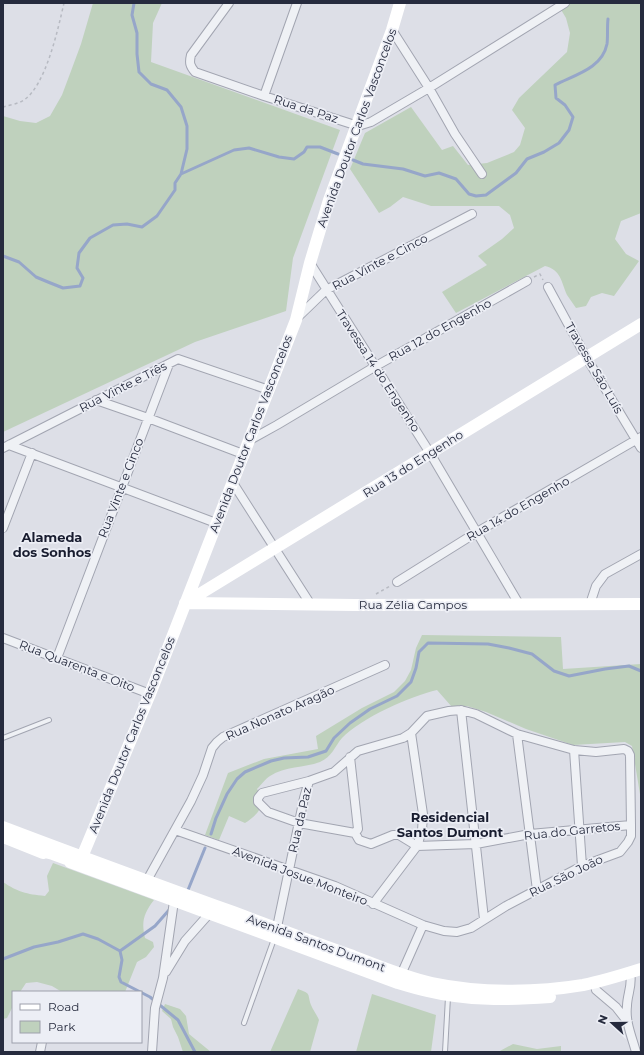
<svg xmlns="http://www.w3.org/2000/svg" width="644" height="1055" font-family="Montserrat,sans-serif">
<rect width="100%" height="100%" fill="#dddfe7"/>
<!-- green -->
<path fill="#bfd1bd" d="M93,3h69l-9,20 -2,39 189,68 -47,128 -7,53 -91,31 -192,90v-316l17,5 16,2 14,-7 12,-21 9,-24 10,-27z
M569,3h72v210l-20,8 -6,18 11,15 13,7 -25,35 -12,-3 -11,4 -5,9 -10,2c-3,-4 -6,-9 -9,-13 -6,-14 -6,-25 -22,-29l-89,47 -14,-21 45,-27 -9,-9 24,-17 12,-11 -4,-13 -11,-9h-68l-28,-9 -13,10 -11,6 -29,-44 15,-36 46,-26 31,43 11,-4 15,19 19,-2 27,-11 6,-7 5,-17 -13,-18 7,-12 48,-46 3,-19 -4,-15 -6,-10z
M422,635l139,2 2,32 78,-5v132l-1,-2 -8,-48 -7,-4 -52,3 -47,-16 -40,-17 -19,-6 -15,1 -15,-17c-26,6 -76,28 -95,48 -7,8 -10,19 -22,24 -16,6 -35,4 -50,14 -5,3 -9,9 -13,13 2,3 5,7 5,10 1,11 -9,19 -17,24l-16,-7 -10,24 -14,-5 23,-62 36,-14 54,-10 -2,-13 46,-28 32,-16 11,-11 6,-11 5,-22z
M53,863l101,37c-10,13 -13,21 -9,38l8,4 1,5 -8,10 -9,5 -12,30h-63l-10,-6 -15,-4 -11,1 -6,9h-7v14l-6,12 -4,1v-137c15,10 23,12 42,14l4,-5 -2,-15z
M298,989c14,5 9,5 13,16 2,5 6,10 8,15l-9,32h-40z
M372,994l64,21 -5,37h-75z
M165,1004l15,5 6,7 3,18 22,18h-28l-5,-15 -5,-10 -2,-8 -9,-8z
M513,1044l24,5 24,-3v6h-63z"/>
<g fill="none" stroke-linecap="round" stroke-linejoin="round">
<!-- stream -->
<path stroke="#96a6c9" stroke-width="3" d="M134,3l-2,12 5,18v21l2,18 12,12 16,6 14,17 6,19v23l-6,25
M353,160l10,4 40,5 22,7 14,-3 17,6 13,15 7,2 10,-1 30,-22 11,-14 17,-7 15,-9 10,-13 4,-13 -8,-12 -9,-7 -1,-13c19,-10 47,-16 52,-41 1,-7 0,-16 1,-25
M3,256l16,6 17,15 12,5 15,6 17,-2 3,-8 -6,-10 2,-15 11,-15 23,-13 14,-1 15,3 15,-11 18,-26v-7l6,-9 53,-24 15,-2 30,9 15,2 10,-7 3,-5h13l18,7
M211,834l5,-16 11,-24 10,-15 8,-7 26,-11 13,-3 24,-1 18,-6 8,-13 16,-15 20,-14 27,-13 14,-14 5,-14 3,-16 9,-9 60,1 21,4 23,6 22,17 15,5 36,-7 24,-3 12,5
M188,890l17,-42
M120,951l35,-25 14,-16
M3,959l31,-12 24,-5 25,-8 15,5 22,12 2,9 -3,17 2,5 29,15 28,23 17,32"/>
<!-- lane casing -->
<g stroke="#a2a5b1" stroke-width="6">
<path id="lane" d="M3,738l46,-18
M244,1023l30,-84
M445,1052l3,-55"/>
</g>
<!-- street casing -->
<g stroke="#a2a5b1" stroke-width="10">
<path id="street" d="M229,3l-38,52c-2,8 -1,11 4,17l69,24 94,30 13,-4 58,-34 136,-85
M392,30l37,58 26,46 27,40
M264,96l33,-93
M310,263l120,190 89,151
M548,287l38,70 55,91
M298,317l28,-27 146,-76
M96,400l52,18 95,36
M250,440l27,-15 99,-59 151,-85
M9,445l207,78
M3,448l175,-89 91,31
M233,483l78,122
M3,528l29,-75
M397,582l80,-50 164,-95
M590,604l6,-18 9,-12 36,-20
M3,638l147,56
M57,658l112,-294
M461,710l23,209
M517,734l20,156
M574,750l8,116
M350,757l8,72 -3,4
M175,830l160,56 88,39 21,6 13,1 14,-4 35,-22 76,-40 38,-14 8,-10 3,-6v-11l-1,-70 -2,-4 -4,-2 -28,3 -22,-2 -57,-16 -41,-20 -15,-4 -12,1 -22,5 -16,17 -8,5 -45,13 -24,21 -25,9 -47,12 -4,5v4l10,10 31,11 56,10 4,7 12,4 22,-9h6l18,11 59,-2 54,-10 101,-9
M145,884l46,-83 12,-26 9,-27 5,-6 6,-5 162,-72
M373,904l44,-58 5,-15 1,-17 -12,-81
M276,932l28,-134 5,-17
M166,972l19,-31 24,-27 1,-4
M630,973c3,11 -3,22 -3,33 -2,16 5,31 9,46
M400,977l23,-52
M594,982l2,8 20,17 11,14
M40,1052l2,-10
M152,1052l3,-44 8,-30 11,-77 2,-5"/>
</g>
<!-- path -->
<path stroke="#b7bac2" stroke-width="1.5" stroke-dasharray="3 3" stroke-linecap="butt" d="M3,107c6,-2 15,-3 21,-7 22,-15 34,-71 40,-97
M534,277l6,-3 3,6
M376,594l14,-8"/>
<!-- lane -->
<use href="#lane" stroke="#eff1f5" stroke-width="4"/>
<!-- street -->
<use href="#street" stroke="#eff1f5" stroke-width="8"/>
<!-- secondary -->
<path stroke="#fff" stroke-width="12" d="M185,603l456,-279
M185,603l170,2 286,-1
M3,827c76,29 153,57 230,85 40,15 80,30 120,44 26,10 52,21 79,27 47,10 104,10 151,2 20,-4 39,-10 58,-16
M3,837l40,16
M37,850l16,4 22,8h4l3,-5 68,-163 146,-374 14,-57 19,-63 63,-170 8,-27
M70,862l328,121c10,3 20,6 29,8 41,10 82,9 123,6"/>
</g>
<g text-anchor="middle" stroke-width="3.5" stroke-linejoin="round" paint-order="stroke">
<!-- street labels -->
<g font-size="12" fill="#262b3e" stroke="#eceef5">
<text transform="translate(306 109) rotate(18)" y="4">Rua da Paz</text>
<text transform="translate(357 128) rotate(-70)" y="4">Avenida Doutor Carlos Vasconcelos</text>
<text transform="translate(380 262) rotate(-28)" y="4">Rua Vinte e Cinco</text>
<text transform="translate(440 330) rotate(-29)" y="4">Rua 12 do Engenho</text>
<text transform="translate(594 368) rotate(60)" y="4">Travessa São Luís</text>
<text transform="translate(378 371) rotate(57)" y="4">Travessa 14 do Engenho</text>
<text transform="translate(123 387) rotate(-27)" y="4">Rua Vinte e Três</text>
<text transform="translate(251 434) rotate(-69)" y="4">Avenida Doutor Carlos Vasconcelos</text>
<text transform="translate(413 464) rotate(-32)" y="4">Rua 13 do Engenho</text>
<text transform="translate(121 488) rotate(-69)" y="4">Rua Vinte e Cinco</text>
<text transform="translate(518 509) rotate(-30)" y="4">Rua 14 do Engenho</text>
<text x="413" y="609">Rua Zélia Campos</text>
<text transform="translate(77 666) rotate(21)" y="4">Rua Quarenta e Oito</text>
<text transform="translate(280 713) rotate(-24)" y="4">Rua Nonato Aragão</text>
<text transform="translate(132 735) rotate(-68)" y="4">Avenida Doutor Carlos Vasconcelos</text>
<text transform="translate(300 820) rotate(-77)" y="4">Rua da Paz</text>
<text transform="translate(572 831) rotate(-6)" y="4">Rua do Garretos</text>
<text transform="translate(300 876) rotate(21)" y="4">Avenida Josue Monteiro</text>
<text transform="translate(566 876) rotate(-26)" y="4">Rua São João</text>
<text transform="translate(316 943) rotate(20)" y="4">Avenida Santos Dumont</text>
</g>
<!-- neighbourhood labels -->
<g font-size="13" font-weight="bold" fill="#181c2f" stroke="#eceef5">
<text x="52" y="542">Alameda<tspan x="52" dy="15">dos Sonhos</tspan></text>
<text x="450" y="822">Residencial<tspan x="450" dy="15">Santos Dumont</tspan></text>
</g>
</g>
<!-- border -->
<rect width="644" height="1055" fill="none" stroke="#262b3e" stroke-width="8"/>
<!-- legend -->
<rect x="12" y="991" width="130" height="52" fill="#eceef5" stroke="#9da0ac"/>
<rect x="20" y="1004" width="20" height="6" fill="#ffffff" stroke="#9da0ac"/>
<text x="48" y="1011" font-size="12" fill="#262b3e">Road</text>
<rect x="20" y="1021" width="20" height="12" fill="#bfd1bd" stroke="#9da0ac"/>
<text x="48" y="1031" font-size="12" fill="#262b3e">Park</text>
<!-- north arrow -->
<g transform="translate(612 1023) rotate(291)" stroke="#eceef5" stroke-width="3" paint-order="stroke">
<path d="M0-3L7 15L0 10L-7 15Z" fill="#262b3e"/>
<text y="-6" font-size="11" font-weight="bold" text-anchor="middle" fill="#262b3e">N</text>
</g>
</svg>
